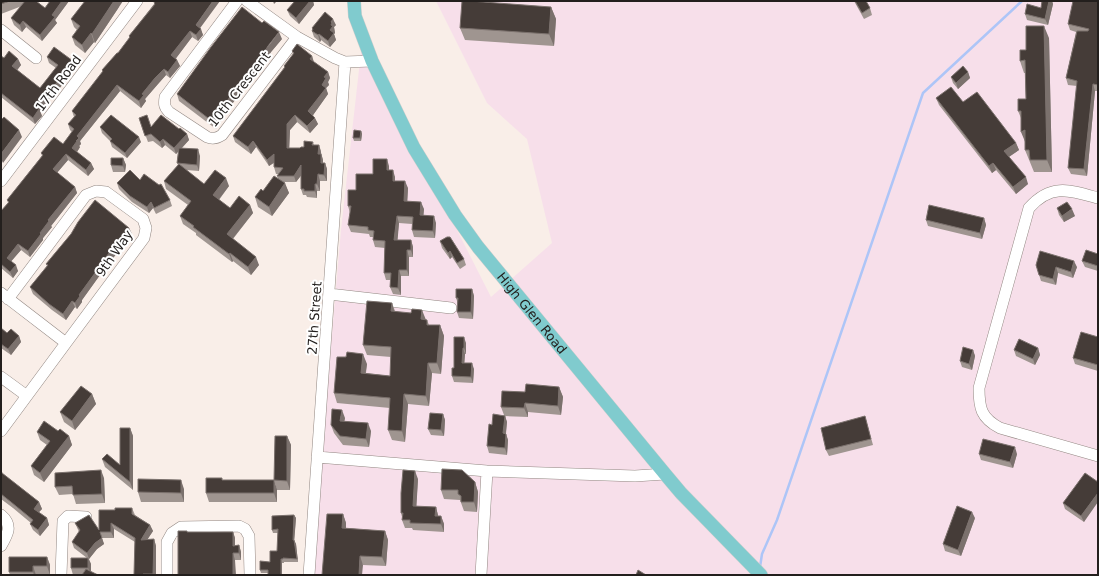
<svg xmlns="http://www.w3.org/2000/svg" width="1099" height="576" font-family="'DejaVu Sans',sans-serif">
<rect width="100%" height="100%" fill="#f9eee8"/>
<!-- industrial -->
<path fill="#f7dfea" d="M436,1h662v574h-785l2,-43 26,-302 21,-187 129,254 61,-54 -25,-104 -40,-36z"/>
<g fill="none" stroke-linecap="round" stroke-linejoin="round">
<!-- stream -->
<path stroke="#adc5f7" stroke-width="2.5" d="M760,567l2,-13 15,-34 146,-427 99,-92"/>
<!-- minor casing -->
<g stroke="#928782" stroke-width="12">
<path id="minor" d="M237,1l-72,96c-1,7 -1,10 4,15l38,25c5,2 9,2 15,-2l75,-98
M247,1l50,36 38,21 10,4 27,-1
M1,30l35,28
M1,181l136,-180
M1098,198c-28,-8 -47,-15 -69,10l-50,180c0,20 2,30 21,40l98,28
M1,293l65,50 -65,88
M329,294l122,14
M8,299l78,-104 10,-4 10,1 37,27 3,9 -2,10 -78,105
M1,377l26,19
M317,457l170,14 148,5 30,-2
M1,515c12,10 7,19 0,31
M61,575l2,-54 5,-5 18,1
M167,575v-33l5,-9 9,-6 58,-1 6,3 4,7 1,39
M309,575l36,-513
M481,575l6,-104"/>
</g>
<!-- major casing -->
<g stroke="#cfcecd" stroke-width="14">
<g id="major">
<path id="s1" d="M354,1l1,15 17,45 42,87 41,67 23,32 187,227 16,19 80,82"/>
</g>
</g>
<!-- minor -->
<use href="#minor" stroke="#fff" stroke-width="11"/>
<!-- major -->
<use href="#major" stroke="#80cbce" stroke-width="13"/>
</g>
<!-- wall -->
<path fill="#9f9590" d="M1,1h35l9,7 5,-7h19l-14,19 2,3 -15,18 -16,-14 -4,5 -8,-7 -3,-7 11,-12 -21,8z
M293,1h20l1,4 -15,19 -9,-8 -3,-6 7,-8z
M854,1h12l4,7 2,7 -8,4z
M1042,1h10l1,3 -5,21 -21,-5 -2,-6 16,-6z
M1098,1v90h-3l-8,85 -16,-2 -3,-6 9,-82 -9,-1 -2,-7 10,-46 -6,-2 -2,-6z
M154,3l46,25 3,7 -5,6 -6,-4 -16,21 4,8 -10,12 -4,-3 -8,9 -13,15 1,2 -5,7 -21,-17 -40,50 1,3 -2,2 1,1 -3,5 14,11 3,6 -6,7 -20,-16 -11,13 18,14 2,6 -26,33 1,1 -9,11v2l-13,17 -9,-7 -10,11 7,10 -5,7 -12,-10v-57l7,-8 -1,-3 35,-44 -1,-3 22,-9 9,-12 -2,-2 -2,-6 6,-7 -2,-6 31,-38 -1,-3 16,-17 12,-15 -1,-2 25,-32z
M119,7l-24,36 -1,-1 -9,11 -10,-8 -3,-8 5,-7 -3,-3 -3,-8z
M551,7l5,12 -2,27 -89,-6 -5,-12z
M336,25l-2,2 1,6 -1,1 2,6 -6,7 -9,-7 -1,2 -6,-5 -2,-6v-3z
M1049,38l3,134h-18l-9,-22v-8l-4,-24 -3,-7 8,-12 -1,-26h-1l-4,-12 6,-11z
M282,39l-11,13 -15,24 -18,20 -18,24 1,2 -5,7 -37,-28 -2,-7z
M292,51l20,5 2,6 14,10 2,6 -2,4 1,3 -3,3 2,6 -15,21 5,9 -8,9 -13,-11 -7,8 -1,18h11l4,-1 9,-5 1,3h5l2,6v3l2,6v3h2l2,6v12h-7v10h-3v7l-10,-1 -1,-2h-3l-2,-6v-14l-5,7h-12l5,11 -17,23 -14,-9 -3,-10 23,-18 -1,-3 2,-2h-3l-2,-7v-4l-5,3 -13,-19 -5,7 -16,-12 -2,-6 51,-68v-2l9,-11z
M1,56l3,2 14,1 3,6 -4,5 23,18 16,-20 -7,-5 -2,-6 29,11 -22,27 -1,-1 -13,17 2,5 -7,8 -34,-27z
M968,72l2,6 -12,11 -5,-6 -2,-6z
M936,98l27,4 53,41 3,7 -10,7 19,27 -12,10 -20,-24 -4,3 -53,-68z
M139,118l12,9 28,2 8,5 2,6 -7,8 18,8 -1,15 -13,-1 18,14 25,2 -10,14 11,8 20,-3 3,8 -20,26 26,26 -8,10 -18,-14 -1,1 -36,-27v-2l-13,-9 -3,-8 8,-11 -22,-16 -2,-8 14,-16 -1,-2 1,-11 -2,2 -11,-9 -3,3 -9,-7 -5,1z
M100,127l41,15 -14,16 -15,-11 -2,-6 -8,-8z
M361,131l1,3 -1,7h-7l-1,-3z
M123,158l3,7 -1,7h-12l-2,-7z
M389,166v4l6,7v4l13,7 -1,13 17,8 -1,6 13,8 -1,15 -21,-1 -2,-7v-6l-13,-1 -2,17h14l2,7v10h-4v19h-8v19l-8,-1 -3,-7v-7h-4l-2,-7 1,-25 -10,-1 -2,-7v-3h-3l-1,-3 -18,-2 -3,-7 2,-12 -2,-7 8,-16 17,-16z
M140,180l30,20 2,6 -16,8 -3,-6 -4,5 -17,-11 -13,-13 -2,-6z
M1057,208l18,8 -11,6 -5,-7z
M984,218l2,7 -4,14 -54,-13 -2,-6z
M129,228l3,6 -26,33 1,3 -5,6 -2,-1 -18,25v2l-5,7 -2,-2 -9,13 -14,-10 -19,-16 -3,-7 17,-21 -1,-2 25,-30z
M440,241l24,18 2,6 -6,4 -8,-12 -2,2 -8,-11z
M1098,254v17l-13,-4 -3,-6z
M1036,265l41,2 -4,11 -15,-5 -2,12 -15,-4z
M472,289l2,7 -1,23 -14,-1 -2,-6v-11l-1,-3z
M392,303l3,8 32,9 2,5h11l4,11 -3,38 -9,-1 -3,33 -21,-2 -3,38 -13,-2 -4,-10 2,-22 -53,-5 -3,-10 12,-36 21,7 -1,9 24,3 1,-19 -24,-2 -4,-10z
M1,328l6,5 12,3 2,6 -10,13 -10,-7z
M454,337l12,6v11h-1l-1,9 10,6 -1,14 -19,-1 -2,-6 2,-8z
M1098,337v34l-23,-7 -2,-6z
M1038,348l2,7 -5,10 -19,-9 -2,-6z
M973,350l2,6 -3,14 -10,-3 -2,-6z
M559,387l4,10 -2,18 -33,-3v5l-23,-1 2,6 -1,12 2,6 -1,15 -18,-2 -2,-7 5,-21 12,-10 -3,-8 24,-15z
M92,394l4,10 -21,26 -11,-8 -4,-10z
M443,414l2,6 -1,16 -13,-1 -3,-6z
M865,416l8,29 -44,11 -3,-6z
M345,418l-1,3 27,10 -2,16 -26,-2 -9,-12 -3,-8z
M130,428l3,8v54l-28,-23 -3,-8 18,6z
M58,431l11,5 3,9 -28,37 -10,-7 -3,-9 16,-21 -7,-5 -3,-8z
M287,436l4,9 -1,45h-13l-3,-10z
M979,454h38l-4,14 -32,-8z
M1,471l2,3 36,28 3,7 -3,3 8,6 2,7 -9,11 -7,-6 -3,-6 1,-1 -18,-15 -12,-9z
M104,478l1,25 -29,1 -3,-10 -14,1 -4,-8z
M418,479l-2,28h20l2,9h3l3,8v8l-31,-2 -1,-2h-7l-3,-8v-3l-1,-4z
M223,480l54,9v13h-68l-3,-9z
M475,482l3,10 -1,20 -13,-1 -4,-11 -16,-1 -3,-9z
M1098,482l-14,40 -19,-13 -2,-6z
M184,489v13h-43l-3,-10z
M132,508l3,7 15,10 3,6 -6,9 7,-1 2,7v29h-23l1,-1 1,-32 -21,-13v9h-12l2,6 -7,5 -8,10 2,5v7l-9,4h-9l-2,-7 16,-10 -13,-10 -2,-6 7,-10 -4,-9 24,7 16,-20z
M327,514h16l3,9v5l39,3 3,9 -2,26 -23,-1z
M294,515l2,3 -2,22 2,4 2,18h-14v1h-2v12l-14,-2h-7l-1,-3 10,-8 7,-11 1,-18h-5l-1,-3z
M975,518l-14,38 -16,-5 -2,-7z
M188,532h45l2,6v8l4,-1 2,7v8h-6z
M47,557l3,8v10h-40l-1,-3z"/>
<!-- shaded-wall -->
<path fill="#7b716d" d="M62,1h7l-14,19 2,3 -15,18 -2,-6 12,-20z
M114,1h9l-28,42 -3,-9z
M213,1h7l-22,30 -2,-6z
M273,1h4l-3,3z
M310,1h3l1,4 -15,19 -3,-6z
M1049,1h3l1,3 -5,21 -3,-6z
M551,7l5,12 -2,27 -5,-12z
M333,19l3,6 -2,2 1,6 -1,1 2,6 -6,7 -2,-6 3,-19z
M23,21l3,6 -4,5 -2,-7z
M1044,26l5,12 3,134 -5,-12z
M201,29l2,6 -5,6 -2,-6z
M190,31l2,6 -18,24 -3,-6z
M279,32l3,7 -11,13 -15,24 -18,20 -18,24 1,2 -5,7 -3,-7 4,-7z
M91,33l3,9 -9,11 -3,-8z
M319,34l2,6 -1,2 -2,-7z
M312,56l2,7 -4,-4z
M18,59l3,6 -6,8 -3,-7z
M177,60l3,6 -10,12 -2,-6z
M73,61l3,7 -22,27 -2,-6z
M164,69l2,6 -8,9 -13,15 1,2 -5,7 -2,-7 3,-7 13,-16z
M328,72l2,6 -2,4 1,3 -3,3 2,6 -17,24 -3,-7 14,-26 2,-8z
M968,72l2,6 -12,11 -2,-6z
M1093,84l2,7 -8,85 -3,-7z
M117,85l3,6 -40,50 1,3 -2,2 1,1 -5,8 -3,-7 4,-7 1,-5z
M50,88l3,6 -13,17 2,5 -7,8 -2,-6 3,-11z
M295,115l2,7 -7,8 -1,25 -2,-7v-24z
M315,118l3,6 -8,9 -3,-7z
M19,130l3,7 -19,26 -2,-4v-5z
M1025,130l1,14 -5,-12z
M361,131l1,3 -1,7 -1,-3z
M187,134l2,6 -13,14 -2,-6z
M139,137l2,5 -14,16 -2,-5z
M163,139l2,6 -3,3 -2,-6z
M253,141l3,6 -5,7 -3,-7z
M1016,143l3,7 -12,8 -3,-7z
M319,145l4,15v9l-5,-15z
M198,149l2,7 -1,15 -2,-6z
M66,154l2,6 -13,15 -2,-6z
M274,154l2,7 -7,5 -2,-6z
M123,158l3,7 -1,7 -2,-6z
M387,159l2,7v11l-2,-7z
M91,163l3,6 -6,7 -2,-6z
M325,163l2,6v12l-3,-6z
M993,163l3,7 -4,3 -3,-7z
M301,165l3,7 -8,10 -2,-6z
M393,170l2,7v10l-2,-6z
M318,174l2,7v10l-3,-7z
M1026,177l2,7 -12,10 -3,-7z
M226,178l3,8 -13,17 -3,-8z
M405,181l3,7 -1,20 -3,-7z
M285,183l4,10 -17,23 -3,-9z
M315,184l2,7v7l-2,-7z
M75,187l2,6 -26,33 1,1 -9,11v2l-13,17 -2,-6 20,-31z
M151,202l2,6 -4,5 -2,-6z
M421,202l3,7 -1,13 -3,-7z
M250,205l3,8 -23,29 -3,-8z
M1072,209l3,7 -11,6 -2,-6z
M397,216l2,7 -2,24 -3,-7z
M434,216l2,7 -1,15 -2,-7z
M984,218l2,7 -4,14 -2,-6z
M129,228l3,6 -26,33 1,3 -5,6 -3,-6 3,-8z
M411,240l2,7v10l-2,-7z
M18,244l3,6 -12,14 -2,-6z
M407,250l2,7v19l-2,-6z
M450,251l2,6 -2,2 -2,-6z
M230,253l3,8 -1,1 -3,-8z
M256,257l3,8 -8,10 -3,-8z
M1074,261l3,6 -4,11 -2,-6z
M16,265l2,6 -5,7 -3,-6z
M1056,267l2,6 -2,12 -3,-6z
M98,269l2,6 -18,25v2l-5,7 -2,-6 4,-8z
M399,270l2,6v19l-3,-7z
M472,289l2,7 -1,23 -2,-7z
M72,301l3,6 -9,13 -3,-6z
M392,303l3,11 -4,-3z
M422,310l4,10 -5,-1z
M440,325l4,11 -3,38 -4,-11z
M19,336l2,6 -10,13 -3,-6z
M464,337l2,6v11l-2,-6z
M463,348l2,6 -1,15 -2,-6z
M1038,348l2,7 -5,10 -2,-6z
M973,350l2,6 -3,14 -3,-6z
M363,354l4,10 -3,19 -3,-10z
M428,363l4,10 -3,33 -3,-10z
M472,363l2,6 -1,14 -2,-6z
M559,387l4,10 -2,18 -3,-9z
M92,394l4,10 -21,26 -3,-9z
M404,394l4,10 -3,38 -3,-11z
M525,403l3,9v5l-4,-9z
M342,410l3,8 -2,11 -3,-8z
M443,414l2,6 -1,16 -3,-6z
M505,416l2,6 -2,18 -2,-7z
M368,423l3,8 -2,16 -3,-8z
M130,428l3,8v54l-3,-8z
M506,434l2,6 -1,15 -2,-7z
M69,436l3,9 -28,37 -4,-9z
M287,436l4,9 -1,45 -3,-9z
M1015,447l2,7 -4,14 -3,-6z
M101,470l3,8 1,25 -3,-9z
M415,471l3,8 -2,35 -3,-8z
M181,480l3,9v13l-3,-9z
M274,480l3,9v13l-3,-9z
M475,482l3,10 -1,20 -3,-10z
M1098,493v9l-14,20 -3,-6z
M39,502l3,7 -6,6 -2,-6z
M436,507l2,8v8l-3,-7z
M972,512l3,6 -14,38 -3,-6z
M343,514l3,9v14l-4,-9z
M294,515l2,3 -2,26 -1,-4z
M441,516l3,8v8l-3,-8z
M47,518l2,7 -9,11 -2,-6z
M111,523l3,6v9l-3,-6z
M150,525l3,6 -10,15 -2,-6z
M385,531l3,9 -2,26 -4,-9z
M233,532l2,6v14l-2,-6z
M102,538l2,6 -7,5 -8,10 -2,-6 8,-10z
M154,539l2,7v29h-2l-1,-1z
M294,540l2,4 2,18 -1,-3z
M239,545l2,7v8l-2,-7z
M233,553l2,7 1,15h-3z
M360,556l3,9 -1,10h-3z
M47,557l3,8v10l-3,-9z
M88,558l3,6v11l-3,-7z
M281,559l1,4v12h-1z
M33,566l3,9h-2l-1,-3z"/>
<!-- building -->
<path fill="#453c38" stroke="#7b716d" d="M1,1h9l-9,3z
M25,1h11l9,7 5,-7h12l-10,14 3,2 -15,18 -17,-14 -3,4 -9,-7z
M85,1h29l-22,33 -1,-1 -9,12 -10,-8 8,-11 -9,-7z
M155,1h58l-17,24 5,4 -5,6 -6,-4 -19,24 6,5 -9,12 -4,-3 -9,9 -13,16 2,1 -5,6 -22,-16 -40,51 2,2 -3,3h1l-5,7 19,15 -5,7 -20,-16 -13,15 22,18 -27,33 1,1 -9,12 1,1 -13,17 -10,-7 -11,14 9,7 -6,7 -9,-8v-53l8,-9 -2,-2 36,-45 -2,-2 13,-16 9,7 11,-15 -6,-5 8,-9 -4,-4 31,-40 -1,-1 15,-17h1l12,-16 -1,-1 26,-32 -1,-1z
M295,1h15l-14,17 -9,-8z
M462,1h8l81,6 -2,27 -89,-6z
M855,1h11l4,7 -8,5z
M1042,1h7l-4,18 -20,-5 2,-10 14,4z
M1073,1h25v84l-5,-1 -9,85 -16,-1 9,-87 -11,-3 11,-47h11l1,-2 -21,-5z
M242,7l20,16 2,-2 15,11 -11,14 -14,23 -19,21 -18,25 2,1 -6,6 -36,-28 34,-47z
M325,12l8,7 -2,3 1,1 -1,2 2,1 -3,4 4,3 -6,8 -9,-7 -1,1 -6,-4 1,-2 -1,-1z
M1026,26h18l3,134h-17l-1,-10h-4v-20l-4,2v-21h-3v-12h8l-1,-39 -5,1v-11h6z
M297,44l15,12 -2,3 18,13 -4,5 2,1 -4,7 4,3 -18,23 7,7 -8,8 -12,-11 -8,9v24h13l1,-1h3v-6l9,1 -1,3h7l-1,9h3v9h4l-1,12 -6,-1 -1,10h-2v7h-11v-2h-3v-24l-7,11h-17l6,-8 -9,-1v-13l-7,6 -14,-19 -5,6 -15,-11 52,-69 -1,-1 10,-13 -2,-2z
M54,47l19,14 -21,28 -2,-1 -14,19 3,2 -6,9 -32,-25v-37l3,2 5,-7 9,8 -6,7 28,22 18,-23 -11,-8z
M963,66l5,6 -12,11 -5,-6z
M951,87l12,15 14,-10 39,51 -12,8 22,26 -13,10 -20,-24 -4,3 -53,-68z
M111,115l28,22 -14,16 -15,-12 2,-2 -12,-12z
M147,115l4,12 10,-12 18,14 1,-1 7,6 -13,14 -11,-9 -3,3 -9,-8 -6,2 -6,-18z
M4,117l15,13 -18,24v-34z
M354,130l7,1 -1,7h-7z
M179,148l19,1 -1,16 -20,-2z
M111,158h12v8l-12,-1z
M373,159h14v11h6v11h12l-1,20 17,1 -1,13 14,1 -1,15 -21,-1 1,-13 -16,-1 -3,24h17v10h-4v20h-8l-1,18 -8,-1 1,-14h-7l1,-32 -12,-1 1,-9 -6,-1v-3l-20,-2 3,-19h-3v-16h8v-16h17z
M179,164l25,20 11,-14 11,8 -13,17 17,13 9,-12 11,9 -23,29 29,23 -8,10 -18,-14 -1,1 -36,-27 1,-1 -14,-10 11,-15 -27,-20z
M130,170l10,10 4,-6 15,11 2,-1 9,16 -16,8 -3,-6 -4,5 -17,-11 -13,-13z
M274,176l11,7 -16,24 -14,-10 6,-8 2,2z
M95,200l34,28 -27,34 2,1 -5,7 -1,-1 -19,26 1,1 -5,7 -3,-2 -9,13 -14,-10 -19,-17 18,-22 -2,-1 25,-30 7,-12z
M1067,202l5,7 -10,7 -5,-8z
M929,205l55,13 -4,15 -54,-13z
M447,237h3l14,22 -7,4 -7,-12 -2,2 -8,-12z
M1086,250l12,4v12l-16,-5z
M1040,251l34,10 -3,11 -15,-5 -3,12 -14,-4 -3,-10z
M456,289h16l-1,23h-14l1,-14h-2z
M367,301l25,2 -1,8 20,2 1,-4 10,1 -1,9 6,1v5h13l-3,38h-9l-2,33 -22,-2 -2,37 -14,-1 2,-32 -56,-5 3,-36h9l1,-5 16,2 -2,19 29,3 1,-29 -28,-2z
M1,328l6,5 4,-4 8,7 -11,13 -7,-5z
M1081,332l17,5v28l-25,-7z
M454,337h10v11h-1l-1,15h10l-1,14 -19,-1v-8h2z
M1019,339l19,9 -5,11 -19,-9z
M963,347l10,3 -4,14 -9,-3z
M526,384l33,3 -1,19 -33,-3 -1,5 -23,-1 1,-16 23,1z
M81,386l11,8 -20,27 -12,-9z
M332,409l10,1 -2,11 28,2 -2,16 -26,-3 -9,-11z
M430,413l13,1 -2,16 -13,-1z
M493,414l12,2 -2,17 3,1 -1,14 -18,-2 2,-22 3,1z
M865,416l6,23 -45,11 -5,-22z
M44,421l14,10 2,-2 9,7 -29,37 -9,-7 19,-25 -13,-9z
M120,428h10v54l-28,-23 5,-5 13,11z
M275,436h12v45l-13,-1z
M983,439l32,8 -5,15 -31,-8z
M442,469l20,1 13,12 -1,20h-13v-6l-3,-2v-4h-17z
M101,470l1,24 -29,1 -1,-9 -17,1v-14z
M403,470l12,1 -2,35 23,1 -1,9h6v8l-31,-1v-3h-8l1,-7h-2v-20z
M1,471l1,2 37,29 -5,7 13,9 -9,12 -8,-6 3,-4 -22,-18 -10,-8z
M1085,473l13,9v11l-17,23 -18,-13z
M206,478h16v2h52v13h-68z
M138,479l43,1v13l-43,-1z
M957,506l15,6 -14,38 -15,-6z
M115,508h17v6l18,11 -9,15 13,-1 -1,35h-10l1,1h-11l1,-1 1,-36 -24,-15v9h-11l2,6 -7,5 -8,10 -15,-11 8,-12 -5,-7 14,-8 10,15v-20h16z
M327,514h16l-1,14 43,3 -3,26 -22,-1 -1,19h-37z
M294,515l-1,25h1l3,19 -14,-1v1h-2v16h-13v-5h-8v-9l10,1v-11h7l1,-22 -6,1v-14z
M178,531h9v1h46v14l6,-1v8h-6v22h-55z
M9,557h38v9h-14v6h-24z
M71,558h17v10h-17z
M86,569l12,6h-16z
M638,570l8,5h-10z"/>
<g text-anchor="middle" stroke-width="4" stroke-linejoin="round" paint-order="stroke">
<!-- street labels -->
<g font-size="13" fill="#231f1d" stroke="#fff">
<text transform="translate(58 83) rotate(-53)" y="5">17th Road</text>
<text transform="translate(239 89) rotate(-52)" y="5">10th Crescent</text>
<text transform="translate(114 253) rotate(-55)" y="5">9th Way</text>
<text dy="5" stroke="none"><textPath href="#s1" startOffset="363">High Glen Road</textPath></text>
<text transform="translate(314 318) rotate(-86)" y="5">27th Street</text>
</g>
</g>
<!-- border -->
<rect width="1099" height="576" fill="none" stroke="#231f1d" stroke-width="4"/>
</svg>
